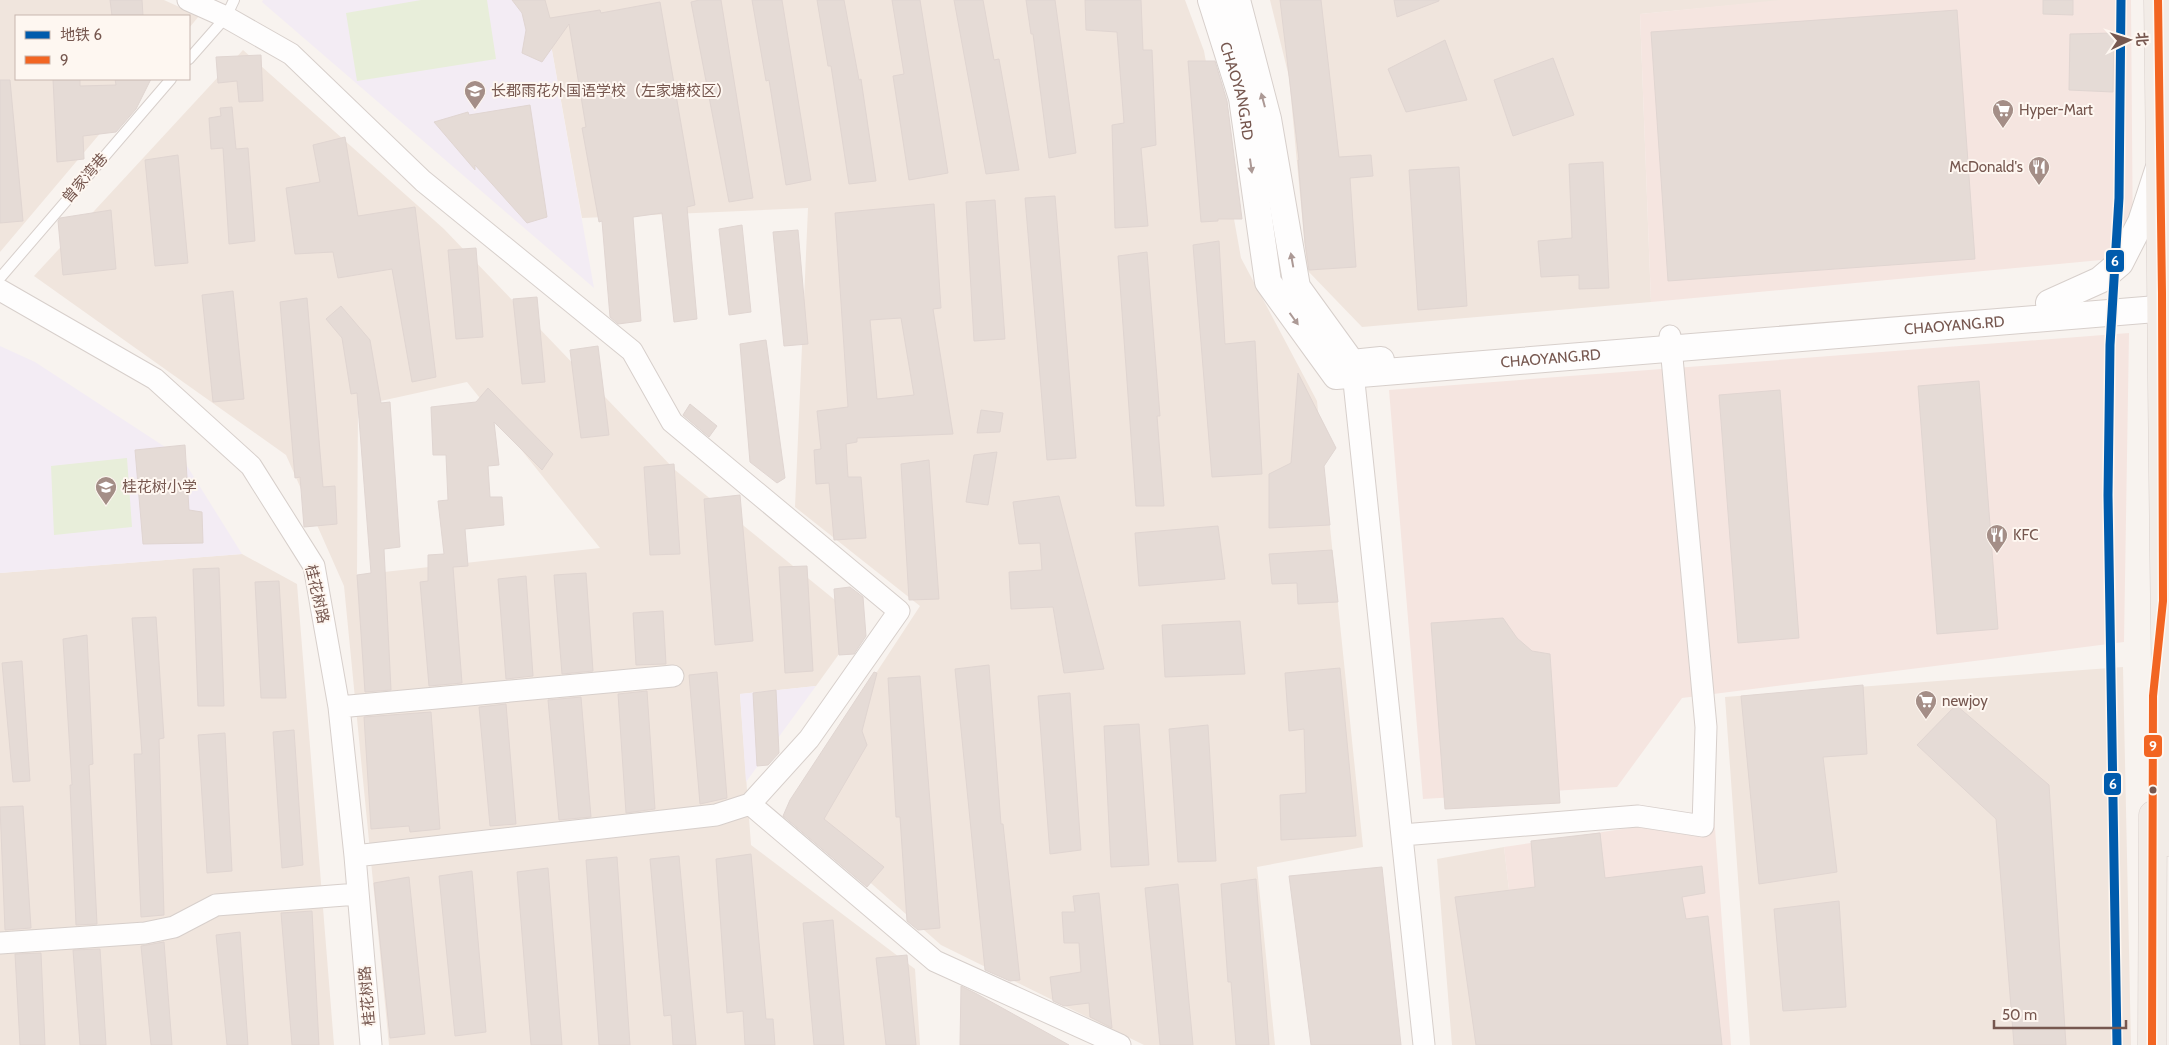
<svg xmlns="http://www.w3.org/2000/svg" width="2169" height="1045" font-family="Cabin,'Noto Sans SC',sans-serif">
<rect width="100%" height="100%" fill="#f8f3ef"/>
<!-- residential -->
<path fill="#f0e5dd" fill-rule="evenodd" d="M0,0h164l35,16 -10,12v-12h-173v63h130l-146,173z
M543,0h642l19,51 37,207 76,143 46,446 -106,20 18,178h-131l-203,-100 -154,-136 133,-203 -125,-99 13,-299 -226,10z
M1270,0h519l-149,14 11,288 -289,25 -55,-57 -18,-193z
M243,50l201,179 231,241 187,152 -46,64 -76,8 11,151 164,124 5,76h-531l-45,-459 -58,-131 -252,-179zM467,382l133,166 -243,27 1,-169z
M242,554l55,30 37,461h-334v-472z
M2123,667l8,378h-381l-25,-348z
M1504,847l23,198h-75l-15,-186z"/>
<!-- commercial -->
<path fill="#f5e5e0" d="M1780,0h351l2,257 -482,45 -11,-288z
M2129,333l-5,309 -442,56 -65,89 -194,12 -34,-409z
M1714,815l17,230h-204l-23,-198z"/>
<!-- education -->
<path fill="#f3ecf4" d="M263,0h280l51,288 -332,-286z
M0,346l35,16 147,96 60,96 -242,19z
M816,686l-70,96 -6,-88z"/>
<!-- green -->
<path fill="#e8eeda" d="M421,0h66l9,59 -139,22 -11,-68z
M127,458l5,69 -78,8 -3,-69z"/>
<!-- building -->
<path fill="#e5dbd6" stroke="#e0d5d1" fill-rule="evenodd" d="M110,0h32l1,16h-31z
M512,0h33l5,18 50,-8 1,3 59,-11 35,203 -8,2 10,112 -23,3 -12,-109 -29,4 8,104 -23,3 -8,-7 -8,-96 -3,1 -17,-94 4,-1 -17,-103 -27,38 -20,-9 4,-23 -4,-17z
M699,0h22l32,198 -24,4 -38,-200z
M752,0h30l29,180 -25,5 -17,-105 -3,1z
M817,0h27l15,80 2,-1 15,102 -27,3 -18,-118h-3z
M892,0h28l28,173 -39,7 -16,-104 11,-2z
M954,0h29l11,60 5,-1 20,111 -33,4z
M1026,0h29l21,153 -27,5 -16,-124h-2z
M1085,0h56l2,50h9l4,95 -15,3 7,78 -33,2 -3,-103 12,-2 -7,-91 -31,-2z
M1280,0h41l18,157 32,-2 2,21 -23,2 6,89 -47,3 -4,-27 -7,-83h1z
M1394,0h45v1l-42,16z
M2043,0h30v15l-30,-1z
M1957,10l18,249 -307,22 -17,-249z
M2114,33l-1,59 -44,-2 1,-56z
M1445,40l22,60 -61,12 -18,-43z
M261,55l2,46 -24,1 -2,-21 -19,2 -2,-26z
M1553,58l21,57 -61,21 -19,-56z
M1188,61h27l12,40 15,118h-24v2l-17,1z
M53,79h27v7l36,-1 -1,-6h36l-15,30 -20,23 -33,4 1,23 -27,3z
M0,80h10l13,141 -23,2z
M530,105l17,112 -20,6 -52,-58v5l-41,-48 34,-10 1,3z
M232,107l4,42 12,-1 7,93 -26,3 -6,-96 -12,1 -2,-31 12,-2 -1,-8z
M345,137l13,79 57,-9 21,170 -24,5 -20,-113 -54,9 -5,-26 -38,2 -9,-66 34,-6 -7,-37z
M178,155l10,108 -33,3 -10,-106z
M1603,162l6,126 -30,1v-14l-38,2 -3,-36 34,-3 -3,-74z
M1459,167l8,139 -49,4 -9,-140z
M1055,196l21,262 -29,2 -22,-262z
M995,200l10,139 -31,2 -8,-139z
M934,204l7,104 -8,1 20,125 -96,4v4l-11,2 2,33h13l5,61 -32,2 -5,-57 -13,1 -2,-34 7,-1 -4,-38 31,-4 -13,-194zM901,318l13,77 -37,4 -7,-79z
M111,210l5,59 -53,6 -5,-54 2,-3z
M742,225l9,87 -22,3 -10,-86z
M798,230l10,114 -24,2 -11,-114z
M1219,241l6,103 30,-3 7,133 -50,3 -19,-232z
M476,248l7,89 -27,2 -8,-89z
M1147,252l13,164h-3l7,90h-28l-18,-250z
M233,291l11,108 -31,3 -11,-107z
M537,297l8,85 -23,2 -9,-85z
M307,298l16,189 12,-1 2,38 -33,3 -4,-50 -5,1 -15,-176z
M341,306l29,34 11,63 9,-1 10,145 -16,2 7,141 -26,2 -8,-117 14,-2 -14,-180 -6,1 -9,-56 -16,-19z
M766,340l19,138 -8,5 -27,-21 -10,-118z
M598,346l11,89 -28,3 -11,-88z
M1298,373l38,75 -12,18 6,59 -61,3v-54l22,-11z
M1979,381l19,248 -61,5 -19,-248z
M488,388l65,66 -11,16 -48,-48 5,43 -11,1 2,31h12l2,28 -39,4 3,37 -15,1 9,116 -33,3 -9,-104 8,-1v-26l16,-1 -6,-53 10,-1 -2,-45h-13l-2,-48 45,-5z
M1780,390l19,248 -61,5 -19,-248z
M690,404l27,22 -8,11 -26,-22z
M981,410l22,3 -3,19 -23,1z
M185,445l4,65 13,2 1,31 -60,1 -8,-94z
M997,452l-9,53 -22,-3 8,-47z
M929,460l10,139 -30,1 -8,-136z
M674,464l6,90 -30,1 -6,-88z
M740,495l13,146 -38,4 -11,-146z
M1059,496l45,173 -40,4 -11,-66 -42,2 -2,-37 33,-2 -2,-27 -21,1 -6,-42z
M1218,526l7,53 -86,7 -4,-53z
M1332,550l6,52 -40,2 -1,-21 -25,1 -3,-30z
M807,566l6,105 -28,2 -6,-106z
M219,568l5,138h-26l-5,-137z
M586,573l7,98 -31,3 -8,-99z
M526,576l7,100 -27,3 -8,-100z
M279,581l7,117h-25l-6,-116z
M850,587l13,10 3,39 -12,18 -15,1 -5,-66z
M663,611l3,53 -30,1 -3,-52z
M156,617l8,121 -5,1 5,176 -23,2 -7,-163h8l-10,-136z
M1503,618l14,20 15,13 18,3 10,149 -115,6 -14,-186z
M1240,621l5,53 -80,3 -3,-52z
M87,635l6,129 -4,1 8,159 -21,1 -6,-140h2l-9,-146z
M22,661l8,120 -17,1 -11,-119z
M989,665l12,159h2l17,156 -10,1 -25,-11 -30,-301z
M1340,668l16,168 -75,4 -1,-45 26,-2 -2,-64 -15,2 -4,-58z
M717,672l10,126 -27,6 -11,-129z
M874,672l3,1 -15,58 5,14 -43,74 60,48 -17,20 -84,-71 7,-16z
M920,676l20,252 -22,2 -11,-9 -7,-104h-4l-8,-139z
M1863,685l4,69 -44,3 14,115 -78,12 -18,-188z
M776,690l3,63 -11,12 -11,1 -4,-73z
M647,691l8,118 -29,4 -8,-119z
M1070,693l11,157 -31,4 -12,-158z
M581,697l10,120 -32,3 -11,-120z
M506,704l10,120 -26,2 -11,-119z
M1956,705l93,80 17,260h-52l-18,-226 -79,-74z
M431,712l9,117 -30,3 -1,-6 -38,3 -7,-112z
M1139,724l10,141 -38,2 -7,-141z
M1208,725l8,136 -38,1 -9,-133z
M294,730l9,135 -21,3 -9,-136z
M225,733l7,138 -25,2 -9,-138z
M23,806l8,122 -26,2 -5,-123z
M1600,833l5,45 97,-12 3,27 -23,4 4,22 22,-3 14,129h-246l-21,-148 80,-10 -4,-46z
M751,854l15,165h7l2,26h-30l-2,-34 -16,2 -11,-154z
M679,856l17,189h-23l-2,-30 -7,1 -14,-157z
M617,857l13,188h-31l-13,-185z
M1382,867l19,178h-90l-22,-169z
M548,868l14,177h-31l-14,-173z
M472,871l14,161 -31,4 -16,-160z
M409,877l16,157 -35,4 -16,-155z
M1256,879l13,166h-33l-5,-63h-3l-7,-98z
M1178,884l15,161h-33l-15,-157z
M1099,893l13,135 -22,-11 -1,-14 -25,3 -11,-5 -3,-24 31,-5 -2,-29h-15l-2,-31h13l-2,-16z
M1839,901l7,106 -63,4 -9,-102z
M312,911l7,134h-27l-11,-132z
M833,920l11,125h-30l-11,-122z
M240,932l8,113h-21l-11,-110z
M164,942l8,103h-21l-10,-99z
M98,949h2l6,96h-26l-7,-95z
M41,953l4,92h-25l-5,-91z
M907,955l9,90h-30l-10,-87z
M961,986l16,8 92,51h-109z"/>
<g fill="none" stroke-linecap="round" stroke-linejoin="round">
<!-- service casing -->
<g stroke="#d7cfcb" stroke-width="12">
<path id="service" d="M189,59l37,-42 8,-17
M0,278l171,-199"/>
</g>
<!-- minor casing -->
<g stroke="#d7cfcb" stroke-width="23">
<path id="minor" d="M188,0l38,17 65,37 132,127 209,170 40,71 227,189 -90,128 -59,65 -34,11 -361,41
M0,290l155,89 96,87 63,100 25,141 16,149 16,189
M1352,363l72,682
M339,707l334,-31
M750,804l185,157 185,84
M1402,835l236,-19 65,10 3,-99 -36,-391
M0,943l145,-10 29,-6 42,-22 142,-11"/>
</g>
<!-- tertiary casing -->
<g stroke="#d7cfcb" stroke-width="28">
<g id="tertiary">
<path id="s1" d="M1211,0l31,98 26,184 68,94 833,-68"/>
<path d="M1237,0l31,119 29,168 55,76 29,-3"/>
<path d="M2049,303l51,-23 20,-17 21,-41 17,-52"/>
</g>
</g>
<!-- primary casing -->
<g stroke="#d9d0cc" stroke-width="29">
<path id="primary" d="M2158,0c4,281 4,561 11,842
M2152,1045l1,-230"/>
</g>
<!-- service -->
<use href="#service" stroke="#fefdfd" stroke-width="10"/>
<!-- minor -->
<use href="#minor" stroke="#fefdfd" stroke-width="21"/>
<!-- tertiary -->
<use href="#tertiary" stroke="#fefdfd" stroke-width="26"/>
<!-- primary -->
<use href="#primary" stroke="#f2ece7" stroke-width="28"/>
<!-- bus-1 casing -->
<g stroke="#fef7f1" stroke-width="11">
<path id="bus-1" d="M2152,1045l1,-349 10,-95 -1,-308 -4,-293"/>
</g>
<!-- bus-1 -->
<use href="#bus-1" stroke="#f26522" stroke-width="8"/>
<!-- metro-1 casing -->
<g stroke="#fef7f1" stroke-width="12">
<path id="metro-1" d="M2117,1045l-9,-550 2,-150 9,-147 2,-198"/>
</g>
<!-- metro-1 -->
<use href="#metro-1" stroke="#005bac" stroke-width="9"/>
</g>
<!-- one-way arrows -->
<defs><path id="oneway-solid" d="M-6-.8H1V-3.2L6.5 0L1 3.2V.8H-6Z" transform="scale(1.25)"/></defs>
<g fill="#ac9995">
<use href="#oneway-solid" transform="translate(1263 100) rotate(-105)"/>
<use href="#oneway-solid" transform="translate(1251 166) rotate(82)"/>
<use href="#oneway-solid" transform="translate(1292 260) rotate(-100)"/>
<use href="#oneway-solid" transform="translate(1294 319) rotate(54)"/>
</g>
<!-- icons -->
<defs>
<g id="school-pin" transform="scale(1.125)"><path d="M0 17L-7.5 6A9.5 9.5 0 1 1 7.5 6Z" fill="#a48e87" stroke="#fef7f1"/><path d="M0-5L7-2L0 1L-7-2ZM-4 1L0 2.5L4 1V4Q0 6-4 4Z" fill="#fff"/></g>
<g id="supermarket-pin" transform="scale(1.125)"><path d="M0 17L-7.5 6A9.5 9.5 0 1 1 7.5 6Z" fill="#a48e87" stroke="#fef7f1"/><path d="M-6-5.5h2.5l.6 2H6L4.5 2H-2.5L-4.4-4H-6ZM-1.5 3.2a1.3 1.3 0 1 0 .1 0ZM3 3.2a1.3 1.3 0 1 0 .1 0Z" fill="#fff"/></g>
<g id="restaurant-pin" transform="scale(1.125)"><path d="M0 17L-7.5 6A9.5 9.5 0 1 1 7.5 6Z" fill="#a48e87" stroke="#fef7f1"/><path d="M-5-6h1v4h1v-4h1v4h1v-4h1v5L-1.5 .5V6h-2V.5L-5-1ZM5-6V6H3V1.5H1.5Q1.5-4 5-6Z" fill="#fff"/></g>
</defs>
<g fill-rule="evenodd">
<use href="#school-pin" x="475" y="91"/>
<use href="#supermarket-pin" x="2003" y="110"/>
<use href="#restaurant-pin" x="2039" y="167"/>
<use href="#school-pin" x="106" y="487"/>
<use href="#restaurant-pin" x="1997" y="535"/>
<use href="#supermarket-pin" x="1926" y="701"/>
</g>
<!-- markers -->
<circle fill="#76574f" stroke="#fef7f1" stroke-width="2" cx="2153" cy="790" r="4.5"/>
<g text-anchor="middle" stroke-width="4" stroke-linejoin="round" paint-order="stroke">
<!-- poi labels -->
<g font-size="15" fill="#76574f" stroke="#fef7f1" text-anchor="start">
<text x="491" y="96">长郡雨花外国语学校（左家塘校区）</text>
<text x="2019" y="115">Hyper-Mart</text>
<text x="2023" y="172" text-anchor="end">McDonald's</text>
<text x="122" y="492">桂花树小学</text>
<text x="2013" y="540">KFC</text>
<text x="1942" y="706">newjoy</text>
</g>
<!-- street labels -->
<g font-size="15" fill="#76574f" stroke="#fef7f1">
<text dy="5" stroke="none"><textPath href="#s1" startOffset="95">CHAOYANG.RD</textPath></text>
<text transform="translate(85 178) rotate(-49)" y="5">曾家湾巷</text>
<text dy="5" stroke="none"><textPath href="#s1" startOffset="1025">CHAOYANG.RD</textPath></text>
<text dy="5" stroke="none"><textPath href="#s1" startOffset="620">CHAOYANG.RD</textPath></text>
<text transform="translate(317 594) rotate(77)" y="5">桂花树路</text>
<text transform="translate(367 996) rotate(-95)" y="5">桂花树路</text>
</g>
</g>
<g stroke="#fef7f1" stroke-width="2">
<rect x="2105" y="249" width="20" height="24" rx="5" fill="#005bac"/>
<rect x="2143" y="734" width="20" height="24" rx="5" fill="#f26522"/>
<rect x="2103" y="772" width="19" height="24" rx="5" fill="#005bac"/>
</g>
<g font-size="14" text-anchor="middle" font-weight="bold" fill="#fff">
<text x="2115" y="266">6</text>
<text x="2153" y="751">9</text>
<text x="2113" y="789">6</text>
</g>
<!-- legend -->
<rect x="15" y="15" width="175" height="65" fill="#fef7f1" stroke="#c8b7b0"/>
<rect x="25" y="31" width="25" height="8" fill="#005bac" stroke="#c8b7b0"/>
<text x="60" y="40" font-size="15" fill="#76574f">地铁 6</text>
<rect x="25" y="56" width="25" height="8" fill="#f26522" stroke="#c8b7b0"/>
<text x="60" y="65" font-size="15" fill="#76574f">9</text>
<!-- north arrow -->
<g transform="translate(2129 40) rotate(86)" stroke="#fef7f1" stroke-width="4" paint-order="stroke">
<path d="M0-4L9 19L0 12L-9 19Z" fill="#76574f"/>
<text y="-8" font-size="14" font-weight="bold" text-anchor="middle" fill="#76574f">北</text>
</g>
<!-- scale -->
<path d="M1994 1020v8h132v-8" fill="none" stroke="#76574f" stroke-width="2.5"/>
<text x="2002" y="1020" font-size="15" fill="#76574f" stroke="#fef7f1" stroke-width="4" paint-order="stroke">50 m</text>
</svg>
